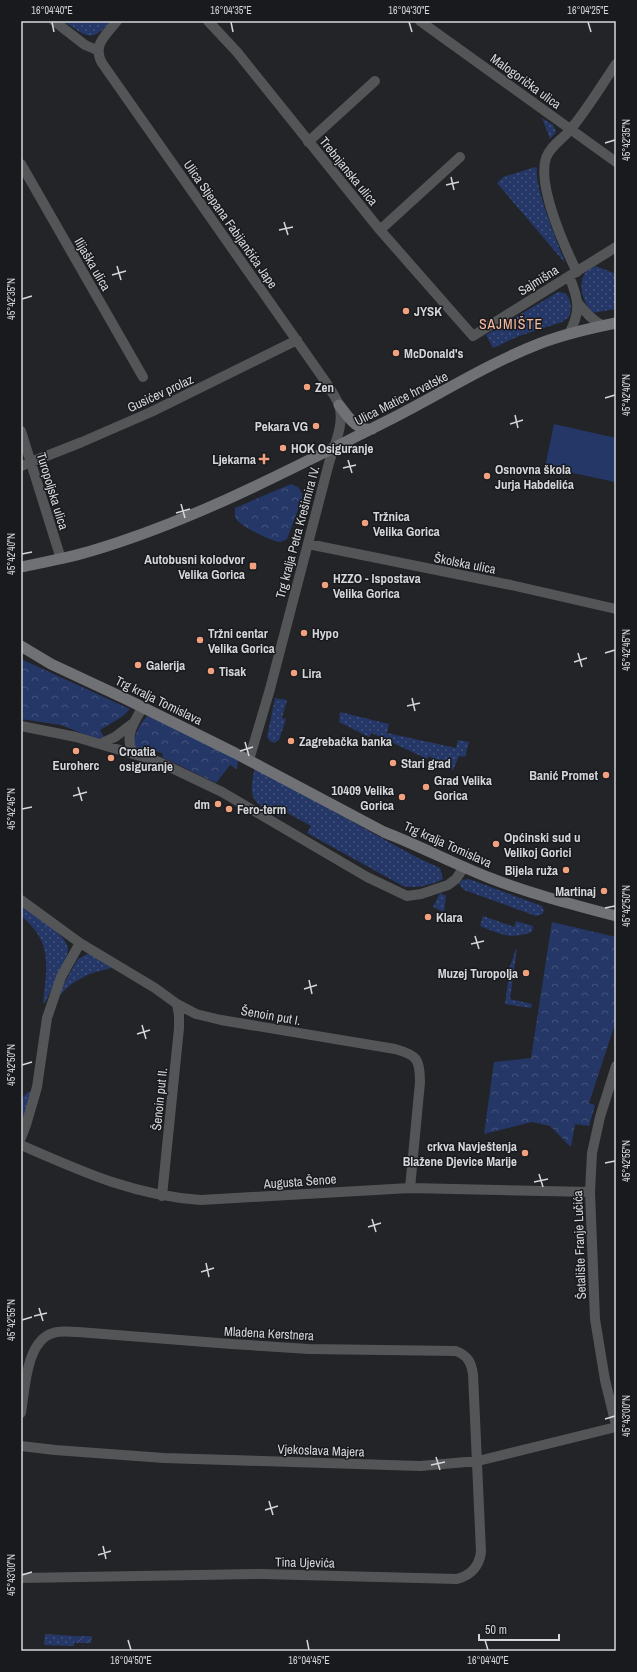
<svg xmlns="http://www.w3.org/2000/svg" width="637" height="1672" font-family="'Archivo Narrow',sans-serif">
<defs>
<pattern id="grass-dots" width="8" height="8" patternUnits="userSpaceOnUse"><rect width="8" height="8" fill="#253767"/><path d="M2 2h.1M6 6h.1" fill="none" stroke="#44537c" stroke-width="1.8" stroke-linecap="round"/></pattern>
<pattern id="park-crowns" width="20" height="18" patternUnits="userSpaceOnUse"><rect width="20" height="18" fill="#253767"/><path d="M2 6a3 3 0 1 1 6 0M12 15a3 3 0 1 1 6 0" fill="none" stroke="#44537c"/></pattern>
<pattern id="garden-furrows" width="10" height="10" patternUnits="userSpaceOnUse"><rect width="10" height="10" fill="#253767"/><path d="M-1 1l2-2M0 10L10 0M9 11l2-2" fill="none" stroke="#44537c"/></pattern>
</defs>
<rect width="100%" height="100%" fill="#222428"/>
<!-- grass -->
<path fill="url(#grass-dots)" d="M63,21h48c-21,24 -25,14 -48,0z
M542,118l11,7 3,7 -6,7z
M535,167l2,1c-3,19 21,75 28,95l-68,-80 6,-6z
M596,266l20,8v35l-24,4c-8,-10 -15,-27 -7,-40 2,-3 7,-5 11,-7z
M558,292l7,1c7,8 7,14 4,24l-7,5 -43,14 -26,12 -7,-13z
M275,698l12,2 -5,18 4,1 -7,21 -5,3 -4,-2 -3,-4z
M340,712l49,12 -2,9 69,15 2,-8 11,2 -4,15 -6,-1 -6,14 -24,-14 -2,3 -55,-26 -3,4 -30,-15z
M255,768l163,90 22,10 3,11c-12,6 -27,10 -40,7l-96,-53 4,-7 -27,-15 -4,6c-27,-14 -33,-17 -25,-49z
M469,879l73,27 2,5 -2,3 -6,2 -72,-26 -5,-6 3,-4z
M440,893l6,3 -2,16 -11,-5z
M21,905c11,8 47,30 47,44 0,10 -18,43 -23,54h-2c4,-37 10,-61 -22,-87z
M483,916l31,11 2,-6 17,5 -1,6c-23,8 -31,2 -52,-6z
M516,949h1l-7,50 22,5 -1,4 -26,-4 5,-38z
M87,954l6,1 19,13c-21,4 -38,11 -52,27l-2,-1 20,-35z
M28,1092h3l-10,32v-25z
M45,1634l30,2 -1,10 -30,-1z"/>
<!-- park -->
<path fill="url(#park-crowns)" d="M291,484l7,3 4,6v6l-15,40c-2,1 -5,3 -8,3 -8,-1 -38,-16 -42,-22 -3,-4 -2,-8 -2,-12z
M21,659l109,50 -7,7 -23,14 4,7 -8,2 -35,-14 -40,-6z
M150,713l86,43 2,6 -1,7 -7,-4 -14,18 -54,-26 1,-3 -6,-3 -3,3 -16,-4 -4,-3c0,-14 6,-24 16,-34z
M552,922l64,15v84l-27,82 6,2 -6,21 -14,-2 -4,23 -21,-21 -18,-4 -48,12 10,-72 37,-4z"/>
<!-- garden -->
<path fill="url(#garden-furrows)" d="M75,1636h17l-1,7h-17z"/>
<!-- pitch -->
<path fill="#253767" d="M554,424l62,14v37l-1,7 -70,-15z"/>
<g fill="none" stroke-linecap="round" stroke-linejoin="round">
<!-- minor -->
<path stroke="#545557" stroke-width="10" d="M54,21l31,24 12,5
M117,21c-11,14 -25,24 -15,42l221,315c5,8 12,17 16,27 6,18 -5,41 -10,58l-59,226 -21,71
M208,21l29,31 143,178 93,106 143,-89
M420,21l196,141
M308,142l67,-61
M21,164l122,213
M380,230l80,-73
M577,272c-13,-26 -40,-87 -31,-114 4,-12 17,-19 24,-28 17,-20 31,-44 46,-66
M569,276c10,24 12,35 0,58
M578,303c8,10 15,18 26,23
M21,431l40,128
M21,466l61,-24 69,-30 146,-72
M308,544l203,41 105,24
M21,726l55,11 81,24 65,31 145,85 40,19 14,-2 27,-9 8,-6 8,-12
M100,744l15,-7 17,-13
M133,753c-9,-17 1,-31 10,-46
M21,900l59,43 75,45 22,16 19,10 25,6 174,29c22,6 25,10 25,33l-10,106
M616,1066l-16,51 -8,36 -2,39 5,127 10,61 11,45
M21,1138l5,-13 11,-38 10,-69 14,-41 19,-34
M21,1145c60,26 113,51 180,55l209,-12 180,4
M162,1196l17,-168v-13l-2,-11
M21,1413c4,-24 5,-72 32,-80 8,-3 17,-1 25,-1l153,12 78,5 147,2c12,5 15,11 17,23l8,178c-2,15 -10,23 -24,27l-196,-5 -240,4
M21,1446l34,4 109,8 256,8 58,-5 138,-34"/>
<!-- secondary -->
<path stroke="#6f7175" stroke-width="11" d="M339,405c9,11 17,26 33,24
M21,567c23,-5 47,-9 70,-16 105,-31 204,-84 302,-133 49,-25 96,-55 148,-75 24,-9 50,-15 75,-20
M21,646l30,18 77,36 107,53 149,79c36,14 70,32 106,46 41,16 84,27 126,38"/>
</g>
<!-- ticks -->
<path fill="none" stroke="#d5d6d9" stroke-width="1.5" d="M52,22l2,10M231,22l2,10M409,22l3,10M588,22l3,10M605,143l10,-3M451,177l3,13M446,185l13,-3M284,222l4,13M279,230l14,-3M117,266l4,14M112,275l14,-4M22,299l10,-3M605,398l10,-3M515,415l3,13M510,424l13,-4M348,460l4,13M343,468l13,-3M181,504l4,14M176,513l14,-4M22,554l10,-2M578,653l4,14M605,653l10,-3M574,662l13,-4M412,698l3,13M407,706l13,-3M245,742l4,14M240,751l13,-4M78,787l4,14M73,796l14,-4M22,809l10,-2M605,908l10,-2M475,936l4,13M471,944l13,-3M309,980l3,14M304,989l13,-4M142,1025l4,14M137,1034l13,-4M22,1065l10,-3M605,1163l10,-2M539,1174l4,13M534,1182l14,-3M372,1219l4,13M368,1227l13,-4M206,1263l3,14M201,1272l13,-4M39,1308l4,13M34,1316l13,-3M22,1320l10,-3M605,1419l10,-3M436,1457l4,13M431,1465l14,-3M269,1501l4,14M265,1510l13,-4M103,1546l3,13M98,1555l13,-4M22,1575l10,-3M128,1640l3,10M307,1640l2,10M485,1640l3,10"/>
<!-- markers -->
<g fill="#f2a17e" stroke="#181a1e" stroke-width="1.5">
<circle cx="406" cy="311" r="4"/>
<circle cx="396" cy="353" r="4"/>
<circle cx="307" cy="387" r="4"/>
<circle cx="316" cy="426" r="4"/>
<circle cx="283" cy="448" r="4"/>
<path d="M262 453h4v4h4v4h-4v4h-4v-4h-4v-4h4z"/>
<circle cx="487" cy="476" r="4"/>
<circle cx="365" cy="523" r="4"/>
<rect x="249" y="562" width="8" height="8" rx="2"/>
<circle cx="325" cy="585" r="4"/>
<circle cx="304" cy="633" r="4"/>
<circle cx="200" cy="640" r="4"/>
<circle cx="138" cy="665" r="4"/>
<circle cx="211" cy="671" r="4"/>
<circle cx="294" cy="673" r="4"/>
<circle cx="291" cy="741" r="4"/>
<circle cx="76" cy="751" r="4"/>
<circle cx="111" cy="758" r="4"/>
<circle cx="393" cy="763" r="4"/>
<circle cx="606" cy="775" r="4"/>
<circle cx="426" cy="787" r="4"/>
<circle cx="402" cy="797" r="4"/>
<circle cx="218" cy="804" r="4"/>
<circle cx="229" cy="809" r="4"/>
<circle cx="496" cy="844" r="4"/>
<circle cx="566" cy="870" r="4"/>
<circle cx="604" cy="891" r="4"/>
<circle cx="428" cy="917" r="4"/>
<circle cx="526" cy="973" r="4"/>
<circle cx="525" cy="1153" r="4"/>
</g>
<g text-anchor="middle" stroke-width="3" stroke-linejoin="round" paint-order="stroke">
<!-- street labels -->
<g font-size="13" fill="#d5d6d9" stroke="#181a1e">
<text transform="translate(526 81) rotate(36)" y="5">Malogorička ulica</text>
<text transform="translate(349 171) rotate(51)" y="5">Trebnjanska ulica</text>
<text transform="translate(231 224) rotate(55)" y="5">Ulica Stjepana Fabijančića Jape</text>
<text transform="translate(93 264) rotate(60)" y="5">Ilijaška ulica</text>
<text transform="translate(538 280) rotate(-32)" y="5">Sajmišna</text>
<text transform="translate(160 393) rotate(-25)" y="5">Gusićev prolaz</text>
<text transform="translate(401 398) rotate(-27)" y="5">Ulica Matice hrvatske</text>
<text transform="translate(53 491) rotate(73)" y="5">Turopoljska ulica</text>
<text transform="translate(297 532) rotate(-75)" y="5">Trg kralja Petra Krešimira IV.</text>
<text transform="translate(465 563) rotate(11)" y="5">Školska ulica</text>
<text transform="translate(159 700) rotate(26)" y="5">Trg kralja Tomislava</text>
<text transform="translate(448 844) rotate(24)" y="5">Trg kralja Tomislava</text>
<text transform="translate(271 1015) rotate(10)" y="5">Šenoin put I.</text>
<text transform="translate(159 1099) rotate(-84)" y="5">Šenoin put II.</text>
<text transform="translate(300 1181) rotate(-4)" y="5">Augusta Šenoe</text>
<text transform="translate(579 1245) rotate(-92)" y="5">Šetalište Franje Lučića</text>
<text transform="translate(269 1333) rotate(3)" y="5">Mladena Kerstnera</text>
<text transform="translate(321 1450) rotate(2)" y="5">Vjekoslava Majera</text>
<text transform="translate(305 1562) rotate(1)" y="5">Tina Ujevića</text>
</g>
<!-- poi labels -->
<g font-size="13" font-weight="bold" fill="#d5d6d9" stroke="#181a1e" text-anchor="start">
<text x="414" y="316">JYSK</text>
<text x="404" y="358">McDonald's</text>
<text x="315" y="392">Zen</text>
<text x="308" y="431" text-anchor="end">Pekara VG</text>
<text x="291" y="453">HOK Osiguranje</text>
<text x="256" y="464" text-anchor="end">Ljekarna</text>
<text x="495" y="474">Osnovna škola<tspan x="495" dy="15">Jurja Habdelića</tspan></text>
<text x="373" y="521">Tržnica<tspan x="373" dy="15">Velika Gorica</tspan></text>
<text x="245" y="564" text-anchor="end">Autobusni kolodvor<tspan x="245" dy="15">Velika Gorica</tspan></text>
<text x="333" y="583">HZZO - Ispostava<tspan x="333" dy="15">Velika Gorica</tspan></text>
<text x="208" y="638">Tržni centar<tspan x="208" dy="15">Velika Gorica</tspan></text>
<text x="312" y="638">Hypo</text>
<text x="146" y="670">Galerija</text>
<text x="219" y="676">Tisak</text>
<text x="302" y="678">Lira</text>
<text x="299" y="746">Zagrebačka banka</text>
<text x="119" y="756">Croatia<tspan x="119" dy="15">osiguranje</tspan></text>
<text x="401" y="768">Stari grad</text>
<text x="76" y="770" text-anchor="middle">Euroherc</text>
<text x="598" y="780" text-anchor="end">Banić Promet</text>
<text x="434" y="785">Grad Velika<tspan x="434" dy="15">Gorica</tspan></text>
<text x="394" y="795" text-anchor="end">10409 Velika<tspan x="394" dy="15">Gorica</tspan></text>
<text x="210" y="809" text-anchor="end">dm</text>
<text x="237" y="814">Fero-term</text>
<text x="504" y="842">Općinski sud u<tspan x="504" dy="15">Velikoj Gorici</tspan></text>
<text x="558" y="875" text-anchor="end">Bijela ruža</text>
<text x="596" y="896" text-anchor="end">Martinaj</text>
<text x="436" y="922">Klara</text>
<text x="518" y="978" text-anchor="end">Muzej Turopolja</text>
<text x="517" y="1151" text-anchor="end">crkva Navještenja<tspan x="517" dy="15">Blažene Djevice Marije</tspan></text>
</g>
<!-- neighbourhood labels -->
<g font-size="14" letter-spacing="1" fill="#f8bba1" stroke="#181a1e">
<text x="511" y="329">SAJMIŠTE</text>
</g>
</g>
<!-- border -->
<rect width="637" height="1672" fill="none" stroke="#181a1e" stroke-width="44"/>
<!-- scale -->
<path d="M479 1634v6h80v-6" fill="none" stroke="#d5d6d9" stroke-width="2"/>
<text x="485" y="1634" font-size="12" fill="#d5d6d9" stroke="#181a1e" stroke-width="3" paint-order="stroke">50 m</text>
<rect x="22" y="22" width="593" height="1628" fill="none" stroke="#d5d6d9" stroke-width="1.5"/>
<g font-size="10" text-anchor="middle" fill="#d5d6d9">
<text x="52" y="14">16°04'40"E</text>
<text x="231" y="14">16°04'35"E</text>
<text x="409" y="14">16°04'30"E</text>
<text x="588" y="14">16°04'25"E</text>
<text transform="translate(626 140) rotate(-90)" y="4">45°42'35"N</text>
<text transform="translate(11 299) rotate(-90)" y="4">45°42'35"N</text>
<text transform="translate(626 395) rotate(-90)" y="4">45°42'40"N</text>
<text transform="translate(11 554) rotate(-90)" y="4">45°42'40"N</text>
<text transform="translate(626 650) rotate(-90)" y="4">45°42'45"N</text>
<text transform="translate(11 809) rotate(-90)" y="4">45°42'45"N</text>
<text transform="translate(626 906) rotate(-90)" y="4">45°42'50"N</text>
<text transform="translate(11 1065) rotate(-90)" y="4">45°42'50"N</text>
<text transform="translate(626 1161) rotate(-90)" y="4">45°42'55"N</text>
<text transform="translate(11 1320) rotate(-90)" y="4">45°42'55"N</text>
<text transform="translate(626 1416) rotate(-90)" y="4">45°43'00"N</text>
<text transform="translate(11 1575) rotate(-90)" y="4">45°43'00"N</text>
<text x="131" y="1664">16°04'50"E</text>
<text x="309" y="1664">16°04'45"E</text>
<text x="488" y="1664">16°04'40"E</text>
</g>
</svg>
